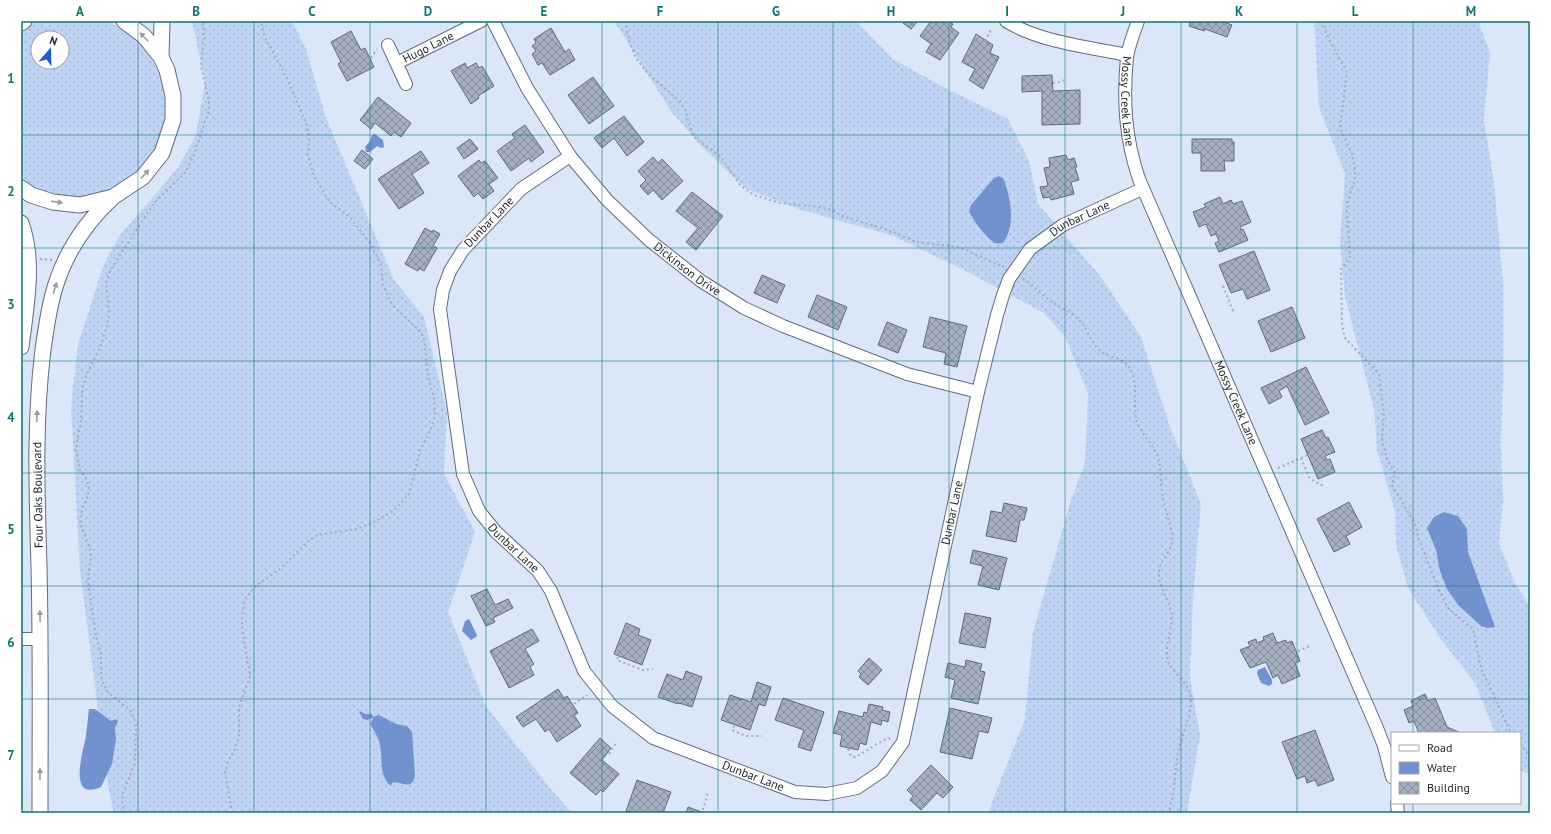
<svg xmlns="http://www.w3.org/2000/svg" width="1551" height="834" font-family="'PT Sans',sans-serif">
<defs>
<pattern id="grass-dots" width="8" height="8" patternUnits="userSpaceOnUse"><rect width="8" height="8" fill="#bfd3f4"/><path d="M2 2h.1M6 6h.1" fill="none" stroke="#a4b5d1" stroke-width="1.8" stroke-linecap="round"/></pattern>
<pattern id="building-cross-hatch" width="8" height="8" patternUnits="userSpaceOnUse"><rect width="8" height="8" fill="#a5afc1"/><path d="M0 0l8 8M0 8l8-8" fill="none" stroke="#868e9d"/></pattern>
</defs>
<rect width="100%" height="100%" fill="#dbe6f9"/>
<!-- grass -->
<path fill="url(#grass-dots)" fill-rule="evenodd" d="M37,21h69l20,10 22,20 13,26 5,29 -4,30 -15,28 -24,22 -30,12 -32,2 -40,-17v-153zM38,38h24v24h-24z
M188,21h104l14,28 20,69 68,162 30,37 23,96 -3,61 31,58 -27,80 38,94 63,81 23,26h-458l-6,-27 -28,-215 -9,-164 7,-63 26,-80 16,-29 57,-66 19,-34 9,-54 -12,-56z
M614,21h242l37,38 52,29 63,31 21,42 9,43 63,73 40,60 29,90 31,77 -8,94 -3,79 10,59 -13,77h-199l37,-94 8,-87 39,-135 13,-34 3,-69 -22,-56 -22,-25 -80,-43 -73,-35 -90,-25 -56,-22 -41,-39 -33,-38z
M1314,21h164l12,32 -6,67 10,63 9,98v102l-2,61 2,57 -4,43 16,39 15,24v168l-10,-5v-37h-25l-20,-50 -35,-45 -32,-50 -12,-43 -1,-34 -18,-61 -3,-41 -29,-112 -5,-55 5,-68 -26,-67z"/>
<!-- water -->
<path fill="#7192cf" d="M375,134l8,6 1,7 -3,1 -4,-2 -7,6h-4l-1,-5 5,-6 2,-6z
M999,176l4,2c8,19 13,47 0,65 -2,0 -4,1 -7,0 -8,-2 -24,-24 -27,-32l2,-6 23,-27z
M1444,512l14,4 9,13 1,23 27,75 -8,1 -6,-2 -23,-21 -11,-16 -7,-18 -4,-21 -9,-22 7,-11z
M469,619l8,16 -1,2 -5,3 -9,-9 3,-10z
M1265,667l7,13v4l-3,2 -8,-3 -4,-10 1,-3z
M89,709h6l16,12 5,-2 2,2 -3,7 1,11 -4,25 -11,23c-34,15 -18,-35 -15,-51 1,-9 2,-18 3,-27z
M360,711l5,3h7l1,3 6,-2 17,9 11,2 5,6 3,44c-4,16 -14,4 -23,7l-1,3c-14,-12 -7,-30 -12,-45 -2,-6 -6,-12 -9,-17l3,-5 -1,-1 -5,2 -4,-1 -4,-7z"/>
<!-- building -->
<path fill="url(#building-cross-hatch)" stroke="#616a7a" d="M905,21h13l-7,8 -8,-6z
M931,21h17l5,3 -2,3 8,6 -19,27 -14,-8 5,-8 -11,-8z
M1188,21h33l11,4 -5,12 -22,-8 -1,2 -15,-5 1,-4z
M551,28l14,24 4,-3 6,11 -25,15 -8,-12 -4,2 -6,-11 4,-3 -4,-5 4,-3 -2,-4z
M351,31l10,19 4,-2 9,19 -27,14 -9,-17 3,-2 -10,-20z
M976,34l17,11 -3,8 9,4 -16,32 -14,-9 6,-11 -13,-7z
M465,63l2,5 9,-5 3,5 3,-2 12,20 -16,10 1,2 -8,6 -20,-33z
M1052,75l1,16 27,-1v34l-38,1v-34l-20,1v-16z
M593,77l21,29 -25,18 -21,-29z
M378,97l33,26 -10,14 -7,-5 -3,4 -16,-13 -4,6 -11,-9z
M624,116l20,26 -17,14 -13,-18 -12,10 -8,-10z
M525,125l19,27 -13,10 -2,-4 -18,13 -14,-20 18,-13 -3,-4z
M470,139l8,10 -14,10 -7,-11z
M1192,139h40v3h2v19h-10l1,10h-24v-18h-9z
M362,150l11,9 -8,10 -11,-8z
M421,151l8,12 -17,11 12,19 -25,16 -21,-30z
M1066,155l2,5 6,-2 3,9h-2l4,13 -8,2 3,12 -23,6 -1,-3 -7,1 -3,-11 8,-1 -4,-18 6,-1 -1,-9z
M653,157l5,6 4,-4 21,22 -21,19 -9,-10 -5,5 -8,-9 6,-6 -8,-9z
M479,160l2,3 4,-2 13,17 -9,6 5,7 -11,8 -5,-6 -4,4 -16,-21z
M692,192l31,24 -27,34 -10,-8 12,-14 -22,-17z
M1220,197l3,7 8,-4 2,4 9,-3 9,21 -11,5 1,3 2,-1 5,11 -29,12 -4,-9 4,-2 -3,-7 -5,2 -5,-12 -7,3 -6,-15 13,-5 -2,-3z
M425,228l7,4 1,-2 7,4 -7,12 4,2 -13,23 -5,-3 -1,3 -13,-7z
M1254,251l16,39 -23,9 -4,-10 -12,4 -12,-28z
M762,275l23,10 -8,18 -23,-10z
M817,295l30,12 -9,23 -30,-13z
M1292,307l13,31 -34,14 -13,-31z
M930,317l37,9 -10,41 -13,-3 2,-11 -23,-6z
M887,322l20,8 -9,23 -20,-8z
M1306,367l23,46 -24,12 -18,-39 -8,5 3,6 -13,7 -8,-16z
M1322,430l4,8 2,-1 7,15 -10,4 2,4 3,-1 5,13 -17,7 -17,-40z
M1349,502l13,25 -16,9 4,8 -16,8 -17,-33z
M1004,503l23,5 -3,12h-4l-4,22 -30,-6 5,-25 11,2z
M973,550l34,8 -8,32 -21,-5 5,-19 -13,-3z
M487,589l8,16 13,-6 5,9 -20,10 2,4 -9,4 -15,-30z
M965,613l26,5 -6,30 -26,-5z
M626,623l14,6 -2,6 13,5 -9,25 -28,-11z
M532,629l7,12 -14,8 9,15 -4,3 4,8 -25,13 -19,-37z
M1273,633l4,10 9,-3 1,3 5,-2 8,20 -5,2 5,13 -18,8 -4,-9 -5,3 -7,-16 -16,6 -10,-18 10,-4 -2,-4 8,-3 1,4 7,-3 -1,-3z
M869,658l13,12 -14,15 -9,-8 2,-3 -3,-3z
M966,660l16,4 -2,7 5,1 -7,32 -27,-6 4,-18 -10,-3 3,-14 17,4z
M686,671l16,6 -10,30 -13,-4 -1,1 -20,-7 9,-23 16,6z
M757,682l14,5 -6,19 -6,-2 -9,26 -29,-10 9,-25 21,7z
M558,689l6,9 3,-2 11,17 -4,2 7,11 -24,16 -8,-13 -4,3 -9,-13 -13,8 -7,-10z
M1425,694l3,7 7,-3 12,29 14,6h-42l-5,-12 -5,2 -5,-13 9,-4 -2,-5z
M783,698l41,14 -13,39 -13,-4 6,-17 -29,-10z
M869,704l14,3 -1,3 8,2 -2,10 -6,-2 -1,5 -10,-3 -5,23 -6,-2 -2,7 -18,-4 2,-11 -9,-2 6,-22 24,6 1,-5 3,1z
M950,708l42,10 -4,15 -9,-2 -7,28 -32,-7z
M1315,730l19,50 -16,6 -3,-6 -8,3 -2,-7 -8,3 -15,-37z
M600,738l11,10 -9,12 17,14 -16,18 -2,-2 -5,5 -26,-22z
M931,765l22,22 -10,11 -6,-5 -16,17 -11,-10 3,-4 -6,-6z
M637,780l34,12 -8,21h-30l-7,-2z
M688,807l16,6h-18z"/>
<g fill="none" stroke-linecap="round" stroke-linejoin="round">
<!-- minor casing -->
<g stroke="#626c7c" stroke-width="14">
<g id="minor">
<path id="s1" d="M493,21l34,67 43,68 37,44 42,40 52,41 43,27 39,18 124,48 71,18"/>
<path d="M1006,21c33,21 83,26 121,34"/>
<path id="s2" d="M1138,21c-4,11 -9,24 -11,36 -4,43 -2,81 12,122l238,549 7,18 8,31"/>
<path d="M388,45l18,39"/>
<path id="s3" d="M397,63l84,-42"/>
<path id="s4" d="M570,156l-49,33 -58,61 -13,21 -7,19 -3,19 23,165 16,37 17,21 42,39 13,20 33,80 28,35 41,32 142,54 32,2 30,-6 25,-17 21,-29 75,-350 19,-77 6,-20 6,-16 21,-30 33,-24 79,-36"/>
<path d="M21,639h20"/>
<path d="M1397,803l1,10"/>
</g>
</g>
<!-- tertiary casing -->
<g stroke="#626c7c" stroke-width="17">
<path id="tertiary" d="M21,23l3,-2
M161,57l1,-36
M21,188l10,7 22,7 27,3 33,-8 30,-20 19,-24 11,-33v-24l-6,-26 -6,-13 -17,-21 -20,-15
M21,223c14,39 5,83 0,124
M40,813c0,-82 1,-164 -1,-246 -2,-73 -5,-145 4,-217 3,-22 6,-45 13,-66 11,-34 31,-63 57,-87"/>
</g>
<!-- path -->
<path stroke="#a1aab9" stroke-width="2" stroke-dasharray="2 3" stroke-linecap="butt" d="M625,21l5,23 6,14 12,16 32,27 5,9 7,23 5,7 21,14 6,7 16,24 14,10 26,8 40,4 11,3 14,7 40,12 32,13 42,5 45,20
M1324,21l1,9 7,15 15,27 -7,56 12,26 3,13v12l-7,21 -1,12 3,45 -9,12 1,56 3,13 34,36 5,41 -2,26 6,21 7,10 -3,13 23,39 4,16 20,50 9,18 25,21 8,39 30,65
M985,41l7,-13
M371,58l6,-9
M1053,83l8,-1 3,-2
M40,259l12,1
M1023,279c11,6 19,16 29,23 9,6 20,10 28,19 8,9 11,22 20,30 9,7 23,6 29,16 10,15 4,35 7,51 3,15 16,24 21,37 5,13 3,29 6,43 2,12 7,23 9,36 3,15 -9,21 -12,33 -5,18 11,33 12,50 0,12 -6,25 -5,37 0,18 25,27 24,48 -1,18 -10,34 -13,51 -4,21 -2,39 -10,60
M1223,286l11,27
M1301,458l9,21 15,8
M1278,468l30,-13
M1298,651l14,-6
M618,657l-1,3 26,10 10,-1
M574,704l13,-9
M734,726l-2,4 14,6h16
M1410,733l4,-2
M1520,744l10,13
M848,749l3,7 4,1c12,-5 24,-17 36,-19
M609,754l7,-11
M703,810l5,-18
M125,813l-3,-11 1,-9 12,-30 1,-39 -5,-13 -23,-19 -5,-9 -2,-9v-21l-5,-17 -7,-48 -1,-10 3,-22 -1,-7 -10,-26 2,-13 6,-15 1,-8 -4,-11 -5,-6 -4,-20 2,-16 3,-10 1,-29 1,-10 4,-11 14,-29 6,-19 2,-15 -3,-29 4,-11 38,-59 10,-13 26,-25 10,-19 15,-45v-8l-8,-36 3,-28 -1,-17
M232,813l-7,-41 4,-12 5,-9 5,-14v-30l11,-31 -8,-48v-11l3,-17 5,-8 7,-7 23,-16 29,-29 9,-5 38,-6 14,-5 23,-13 9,-9 7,-8 11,-43 12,-25 3,-11 -1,-17 -6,-22 -4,-36 -3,-8 -27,-25 -5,-9 -6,-13 -2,-20 -11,-22 -20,-26 -20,-15 -9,-14 -8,-15 -5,-17 1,-16 -1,-10 -3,-9 -18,-43 -23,-43 -3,-14"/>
<!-- minor -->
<use href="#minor" stroke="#fff" stroke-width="12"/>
<!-- tertiary -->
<use href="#tertiary" stroke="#fff" stroke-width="15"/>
</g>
<!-- one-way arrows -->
<defs><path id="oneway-solid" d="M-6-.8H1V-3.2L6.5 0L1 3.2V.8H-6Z"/></defs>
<g fill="#999b9e">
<use href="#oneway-solid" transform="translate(144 37) rotate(-134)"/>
<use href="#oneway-solid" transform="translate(145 174) rotate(-47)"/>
<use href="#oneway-solid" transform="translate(57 202) rotate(8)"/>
<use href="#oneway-solid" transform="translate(55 288) rotate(-73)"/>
<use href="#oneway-solid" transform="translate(37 416) rotate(-88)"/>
<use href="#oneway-solid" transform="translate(40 616) rotate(-91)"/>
<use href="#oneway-solid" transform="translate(40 774) rotate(-90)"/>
</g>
<!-- grid -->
<path fill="none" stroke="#0f766e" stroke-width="1" stroke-opacity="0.55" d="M138,21v792M254,21v792M370,21v792M486,21v792M602,21v792M718,21v792M833,21v792M949,21v792M1065,21v792M1181,21v792M1297,21v792M1413,21v712M21,135h1509M21,248h1509M21,361h1509M21,473h1509M21,586h1509M21,699h1509M1413,803v10"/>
<g text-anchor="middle" stroke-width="3.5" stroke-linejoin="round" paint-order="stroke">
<!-- street labels -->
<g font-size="12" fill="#1d2127" stroke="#fff">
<text dy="4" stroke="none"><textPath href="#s3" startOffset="35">Hugo Lane</textPath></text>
<text dy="4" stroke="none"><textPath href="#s2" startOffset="82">Mossy Creek Lane</textPath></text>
<text dy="4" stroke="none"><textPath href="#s4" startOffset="1557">Dunbar Lane</textPath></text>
<text transform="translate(489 222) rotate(-46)" y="4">Dunbar Lane</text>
<text dy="4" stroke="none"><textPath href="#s1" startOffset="319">Dickinson Drive</textPath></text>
<text dy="4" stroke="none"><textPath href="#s2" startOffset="405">Mossy Creek Lane</textPath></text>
<text transform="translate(38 495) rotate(-91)" y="4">Four Oaks Boulevard</text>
<text dy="4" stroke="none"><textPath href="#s4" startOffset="1221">Dunbar Lane</textPath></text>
<text dy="4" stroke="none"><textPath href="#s4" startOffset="465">Dunbar Lane</textPath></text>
<text dy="4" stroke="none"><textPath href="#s4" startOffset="813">Dunbar Lane</textPath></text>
</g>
</g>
<!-- border -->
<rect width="1551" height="834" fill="none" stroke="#ffffff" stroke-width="44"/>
<!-- legend -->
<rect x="1391" y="732" width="130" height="72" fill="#ffffff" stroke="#a5a6a9"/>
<rect x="1399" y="745" width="20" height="6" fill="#ffffff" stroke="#a5a6a9"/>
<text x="1427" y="752" font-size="12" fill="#1d2127">Road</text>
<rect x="1399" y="762" width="20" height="12" fill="#7192cf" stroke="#a5a6a9"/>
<text x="1427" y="772" font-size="12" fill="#1d2127">Water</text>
<rect x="1399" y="782" width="20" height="12" fill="url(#building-cross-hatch)" stroke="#a5a6a9"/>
<text x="1427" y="792" font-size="12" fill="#1d2127">Building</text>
<!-- north arrow -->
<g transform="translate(50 50) rotate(20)"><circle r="19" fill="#ffffff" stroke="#a5a6a9"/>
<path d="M0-3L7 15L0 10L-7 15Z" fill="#1f59c6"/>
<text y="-6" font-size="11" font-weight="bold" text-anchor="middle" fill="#1d2127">N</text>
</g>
<rect x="22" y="22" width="1507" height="790" fill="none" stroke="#0f766e" stroke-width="1.5"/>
<g font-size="13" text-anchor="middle" font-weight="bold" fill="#0f766e">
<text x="80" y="16">A</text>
<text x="196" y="16">B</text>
<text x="312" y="16">C</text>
<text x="428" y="16">D</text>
<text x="544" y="16">E</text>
<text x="660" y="16">F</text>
<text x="776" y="16">G</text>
<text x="891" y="16">H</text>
<text x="1007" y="16">I</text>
<text x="1123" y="16">J</text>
<text x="1239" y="16">K</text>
<text x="1355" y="16">L</text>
<text x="1471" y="16">M</text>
<text x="11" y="83">1</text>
<text x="11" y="196">2</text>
<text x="11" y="309">3</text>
<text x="11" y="422">4</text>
<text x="11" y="534">5</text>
<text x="11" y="647">6</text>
<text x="11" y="760">7</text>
</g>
</svg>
